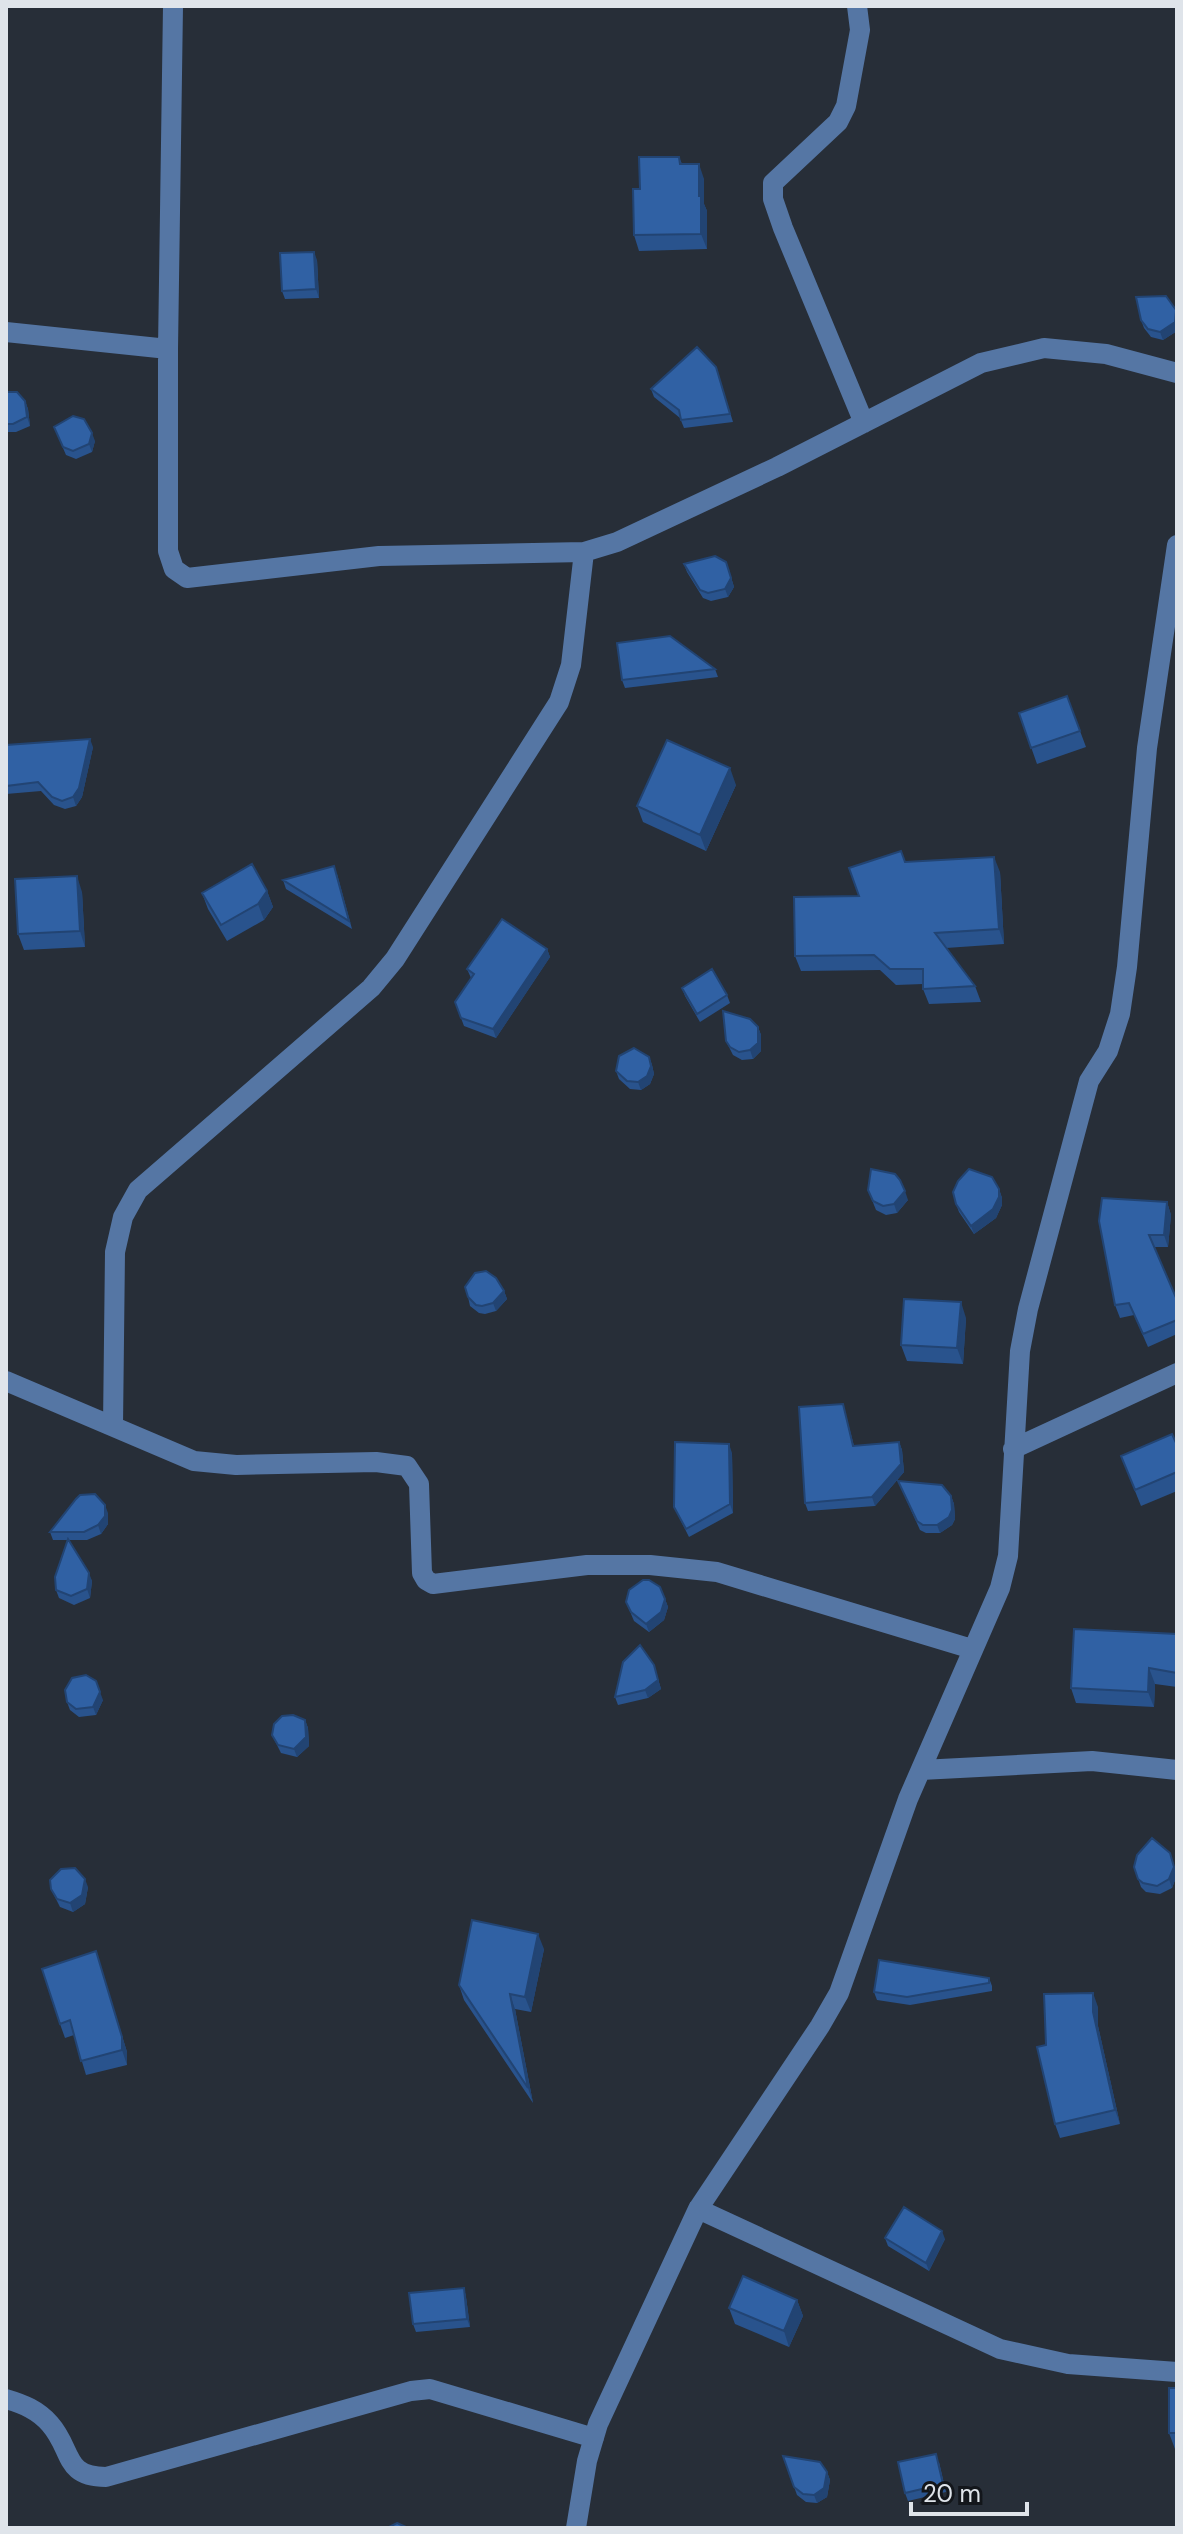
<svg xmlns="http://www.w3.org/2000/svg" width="1183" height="2534" font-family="'DM Sans',sans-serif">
<rect width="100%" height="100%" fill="#272e38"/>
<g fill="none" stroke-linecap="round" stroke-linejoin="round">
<!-- minor -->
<path stroke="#5576a4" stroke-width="20" d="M857,6l3,24 -14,76 -8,16 -65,61v16l10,29 81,195
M6,332l162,17 5,-343
M168,349v202l6,18 13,9 192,-22 205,-4 33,-10 160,-75 204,-104 63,-15 62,6 71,19
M6,1381l188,80 42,4 140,-3 31,4 12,18 3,89 4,7 7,4 154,-19h63l67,7 255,77
M113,1426l2,-174 8,-35 15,-27 233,-202 24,-29 164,-257 12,-37 13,-113
M1013,1449l164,-76
M921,1770l171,-9 85,9
M698,2209l302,140 68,15 109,8
M6,2399c17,5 32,11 44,25 23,26 13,53 56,53l305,-86 19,-2 164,49
M576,2528l11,-67 11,-37 100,-215 122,-183 19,-33 69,-194 92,-211 8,-32 12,-205 8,-42 61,-228 19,-30 12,-37 7,-47 20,-219 30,-203"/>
</g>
<!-- wall -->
<path fill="#29538d" d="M679,157l3,7 22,15v25l3,7v38l-68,2 -5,-16 6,-46z
M317,260l2,38 -34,1 -3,-8z
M1177,312v19l-14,9 -12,-3 -7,-9 -3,-8z
M716,367l17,55 -49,6 -4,-10 -26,-21 -3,-8z
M6,392l19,9 3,8 2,17 -14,6h-10z
M54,427l41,14 -3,11 -16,7 -10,-4z
M684,564l45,6 5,17 -6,10 -17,4 -8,-3 -16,-26z
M715,669l3,8 -93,11 -3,-8z
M1067,696l19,51 -49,17 -18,-51z
M6,745l87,2 -11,50 -6,9 -11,3 -11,-4 -13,-14 -35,3z
M736,785l-30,66 -63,-29 -6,-16z
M905,862l95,10 4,72 -58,4 29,38 6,16 -52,2 -6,-15v-5l-27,1 -16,-15 -79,1 -6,-15 64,-60z
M337,874l15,55 -66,-40 -3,-9z
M267,891l6,16 -9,13 -37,21 -19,-32 -6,-16z
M82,892l3,55 -61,3 -6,-16z
M547,949l3,8 -54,81 -32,-12 -9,-24 16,-24 -4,-9z
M682,988l45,7 3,8 -30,19 -15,-26z
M758,1027l3,8v16l-8,8 -11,1 -9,-5 -7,-14z
M649,1057l3,8 2,9 -4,10 -9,6 -11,-1 -11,-10 -3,-8z
M999,1189l3,9v7l-6,13 -22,16 -15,-22 -3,-8z
M868,1190l40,10 -11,13 -11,2 -10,-5z
M1167,1202l4,13 -3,32h-14l23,53v34l-29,13 -14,-32 -14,3 -5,-13 -16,-84z
M504,1291l3,8 -11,12 -11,3 -6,-1 -9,-7 -2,-9z
M966,1318l-3,46 -56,-3 -6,-16z
M843,1404l11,42 45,-4 3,8 2,22 -29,34 -67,5 -3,-8z
M1177,1445v46l-36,15 -20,-50z
M732,1453l1,60 -44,24 -15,-30z
M898,1481l53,15 3,8 1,15 -3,6 -12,8h-14l-6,-3z
M108,1513v11l-7,10 -14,6h-18l23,41 -2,17 -16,7 -15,-7 -3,-8 11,-50h-14l-3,-8z
M665,1599l3,8 -4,13 -15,12 -15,-11 -8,-19z
M1177,1634v53l-22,-3 -1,23 -78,-4 -5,-15z
M654,1665l7,24 -13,9 -30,7 -3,-8z
M103,1700l-7,15 -17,2 -9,-7 -3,-8z
M305,1720l3,8 1,18 -12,11 -16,-4 -9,-18z
M1134,1867l43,8 -5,13 -12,6 -14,-2 -5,-5z
M88,1887l-3,17 -12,8 -13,-5 -9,-18z
M544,1949l-13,63 -16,-3 18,94 -69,-103 -5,-15z
M96,1951l31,101v13l-41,10 -12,-40 -9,3 -5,-14z
M989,1978l3,8v5l-82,14 -33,-5 -3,-8z
M1098,2007v19l22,98 -60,14 -5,-14 -9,-79z
M885,2238l60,1 -16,32 -41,-25z
M464,2288l2,9 4,30 -54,5 -3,-8z
M797,2300l6,16 -14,31 -54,-23 -6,-16z
M1177,2388v61h-2l-6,-16z
M783,2456l44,16 3,8 -3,17 -10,6 -11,-1 -9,-7z
M939,2462l7,30 -38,9 -3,-8z"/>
<!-- shaded-wall -->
<path fill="#224473" d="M699,164l5,15v25l3,7v38l-6,-15 -2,-38z
M314,252l3,8 2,38 -3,-9z
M1176,310l1,21 -14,9 -3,-8z
M25,401l3,8 2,17 -3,-9z
M92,433l3,8 -3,11 -3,-8z
M726,562l8,25 -6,10 -3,-8z
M90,739l3,8 -11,50 -6,9 -3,-9z
M730,768l6,17 -30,66 -6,-16z
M994,857l6,15 4,72 -5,-15z
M77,876l5,16 3,55 -5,-16z
M267,891l6,16 -9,13 -6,-16z
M547,949l3,8 -54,81 -3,-9z
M758,1027l3,8v16l-8,8 -3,-9z
M649,1057l3,8 2,9 -4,10 -9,6 -3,-8z
M999,1189l3,9v7l-6,13 -22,16 -3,-8z
M905,1191l3,9 -11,13 -3,-9z
M1167,1202l4,13 -3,32 -4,-12z
M504,1291l3,8 -11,12 -3,-8z
M961,1302l5,16 -3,46 -6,-16z
M899,1442l3,8 2,22 -29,34 -3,-9z
M729,1444l3,9 1,60 -3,-9z
M951,1496l3,8 1,15 -3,6 -12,8 -3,-8z
M105,1505l3,8v11l-7,10 -3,-9z
M89,1573l3,8 -2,17 -3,-9z
M665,1599l3,8 -4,13 -15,12 -3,-8z
M654,1665l7,24 -13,9 -3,-8z
M1149,1668l6,16 -1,23 -6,-15z
M100,1692l3,8 -7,15 -3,-8z
M305,1720l3,8 1,18 -12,11 -3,-8z
M1173,1862l4,13 -5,13 -3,-9z
M85,1879l3,8 -3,17 -12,8 -3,-9z
M538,1934l6,15 -13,63 -6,-15z
M96,1951l31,101v13l-5,-15z
M1093,1993l5,14v19l22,98 -5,-14 -22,-98z
M510,1994l5,15 18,94 -5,-15z
M942,2231l3,8 -16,32 -3,-8z
M464,2288l2,9 4,30 -3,-8z
M797,2300l6,16 -14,31 -5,-16z
M827,2472l3,8 -3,17 -10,6 -3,-8z"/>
<!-- building -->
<path fill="#3061a4" stroke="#224473" stroke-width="2" d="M639,157h40l1,7h19v32h2v38l-67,1 -1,-46h7z
M314,252l2,37 -34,2 -2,-38z
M1166,296l10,14 -1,12 -15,10 -12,-3 -7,-9 -5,-23z
M697,347l19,20 14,47 -49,6 -2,-10 -28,-21z
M6,392h11l8,9 2,16 -14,7h-7z
M73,416l11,3 8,14 -3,11 -16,7 -10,-4 -9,-20z
M715,556l11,6 5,16 -6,11 -17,4 -8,-3 -16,-26z
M670,636l45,33 -93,11 -5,-37z
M1067,696l13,35 -49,17 -12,-35z
M90,739l-11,49 -6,9 -11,4 -10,-4 -14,-15 -32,4v-41z
M667,740l63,28 -30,67 -63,-29z
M901,851l4,11 89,-5 5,72 -64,4 40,53 -52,3v-20h-33l-16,-14 -79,1 -1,-59 65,-1 -10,-28z
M252,864l15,27 -9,13 -37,21 -19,-32z
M334,866l15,55 -66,-41z
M77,876l3,55 -62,3 -3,-55z
M502,919l45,30 -54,80 -32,-11 -6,-16 19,-28 -7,-5z
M712,969l15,26 -30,19 -15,-26z
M723,1011l27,8 8,8v16l-8,7 -11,2 -9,-5 -4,-6z
M634,1048l15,9 2,9 -4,10 -9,6 -11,-1 -11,-10 3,-15z
M871,1169l24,5 5,6 5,11 -11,13 -11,2 -10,-5 -5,-11z
M969,1169l23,8 7,12v8l-6,12 -22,17 -15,-22 -3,-12 5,-11z
M1102,1198l65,4 -3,33h-15l28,65v20l-34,14 -14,-31 -14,2 -16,-84z
M486,1271l10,7 8,13 -11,12 -11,3 -6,-1 -8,-8 -3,-10 10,-14z
M904,1299l57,3 -4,46 -56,-3z
M843,1404l10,42 46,-4 2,22 -29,33 -67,6 -6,-96z
M1172,1434l5,11v27l-42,18 -14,-34z
M675,1442l54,2 1,60 -44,25 -12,-22z
M898,1481l44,4 9,11 1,14 -3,7 -12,8h-14l-6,-4z
M95,1494l10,11v11l-7,9 -14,7h-34l26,-33 4,-4z
M68,1539l21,34 -2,16 -16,7 -15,-6 -1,-13z
M643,1580h6l11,7 5,12 -4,13 -15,12 -15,-12 -5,-10 3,-12z
M1074,1629l103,5v39l-28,-5 -1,24 -77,-4z
M640,1645l14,20 4,15 -13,10 -30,7 8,-35z
M86,1675l10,6 4,11 -7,15 -17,2 -9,-7 -2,-12 7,-12z
M293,1715l12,5 1,17 -12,12 -16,-4 -6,-10 2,-11 8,-8z
M1152,1838l18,15 4,14 -5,12 -12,7 -14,-3 -5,-4 -4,-12 3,-12z
M75,1868l10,11 -3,16 -12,8 -13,-4 -6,-10 -1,-9 11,-11z
M472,1920l66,14 -13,63 -15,-3 18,94 -69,-103z
M96,1951l26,86v13l-41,11 -11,-41 -10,4 -18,-55z
M879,1960l110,18v5l-82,14 -33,-5z
M1093,1993v19l22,98 -60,14 -18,-77 9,-2 -2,-51z
M904,2207l38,24 -16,32 -41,-25z
M743,2276l54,24 -13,31 -55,-23z
M464,2288l3,31 -54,5 -4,-31z
M1169,2388h8v45h-8z
M936,2454l7,30 -38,9 -7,-31z
M783,2456l37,6 7,10 -3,16 -10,7 -11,-1 -9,-7z
M397,2523l11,5h-21z"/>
<!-- border -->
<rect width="1183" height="2534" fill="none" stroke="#dfe4ea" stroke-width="16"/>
<!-- scale -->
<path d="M911 2502v12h116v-12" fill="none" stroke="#dfe4ea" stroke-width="4"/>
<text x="923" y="2502" font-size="24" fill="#dfe4ea" stroke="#13161b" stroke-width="6" paint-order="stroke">20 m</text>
</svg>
